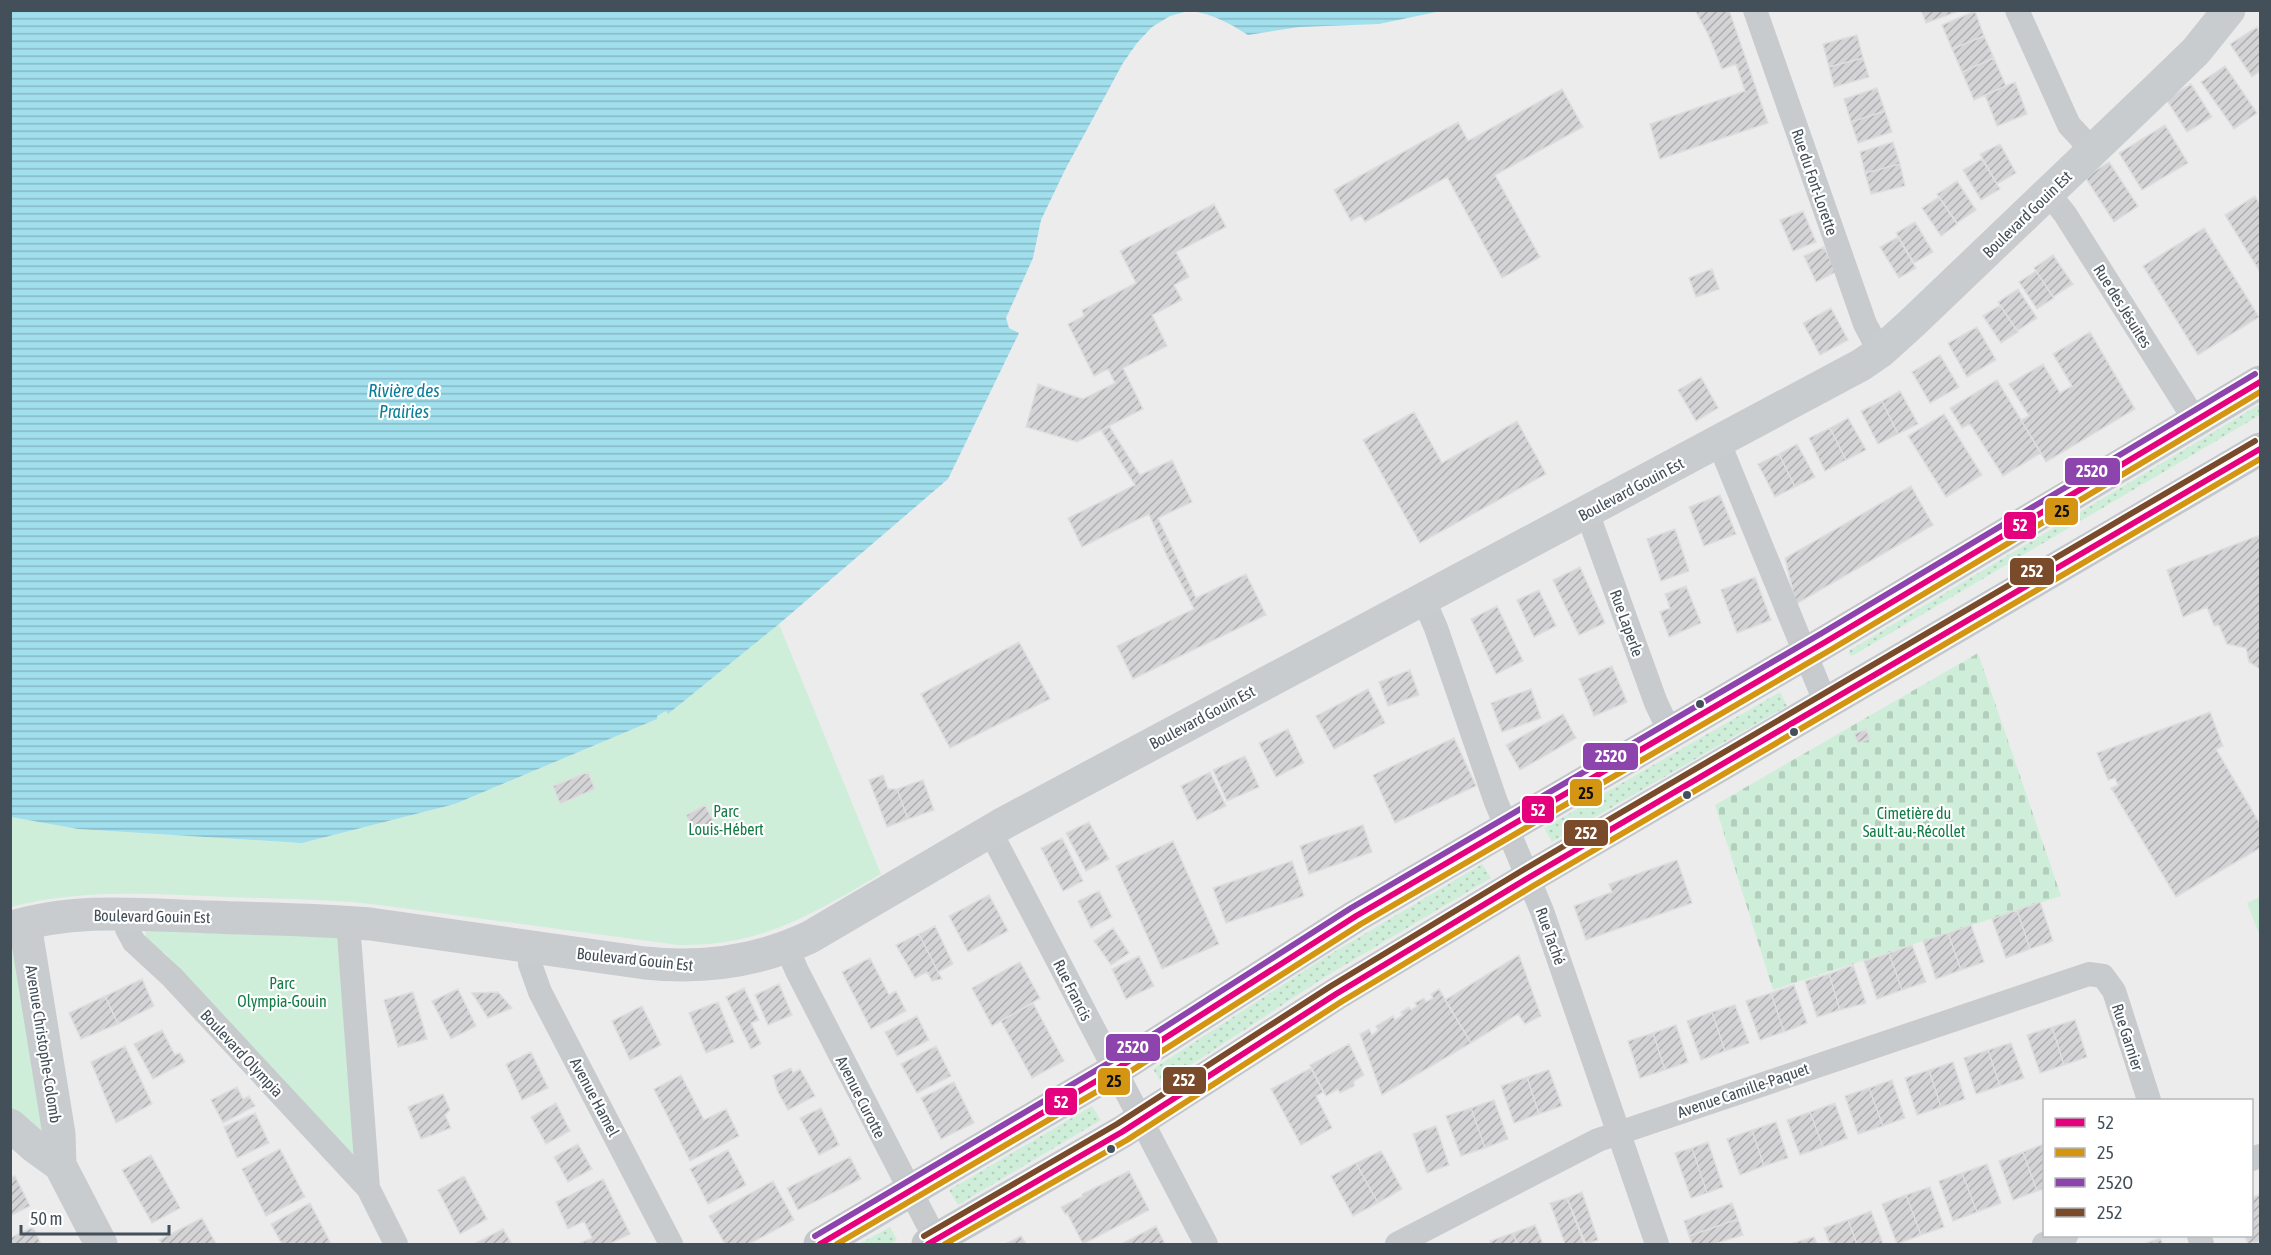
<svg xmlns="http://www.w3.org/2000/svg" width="2271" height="1255" font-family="'Asap Condensed',sans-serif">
<defs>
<pattern id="grass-dots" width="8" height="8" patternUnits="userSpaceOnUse" patternTransform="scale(1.5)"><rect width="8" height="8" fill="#cfeeda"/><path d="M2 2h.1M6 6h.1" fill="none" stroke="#b3cebd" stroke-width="1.8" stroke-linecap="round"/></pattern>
<pattern id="cemetery-stones" width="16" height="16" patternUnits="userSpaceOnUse" patternTransform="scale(1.5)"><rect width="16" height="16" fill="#cfeeda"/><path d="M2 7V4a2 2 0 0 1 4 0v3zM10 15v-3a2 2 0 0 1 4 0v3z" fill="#b3cebd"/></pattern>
<pattern id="water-rules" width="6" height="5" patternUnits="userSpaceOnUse" patternTransform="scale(1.5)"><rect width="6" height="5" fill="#a1dfed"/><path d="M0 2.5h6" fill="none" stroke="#85b7c3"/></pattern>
<pattern id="building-hatch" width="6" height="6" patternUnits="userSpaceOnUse" patternTransform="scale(1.5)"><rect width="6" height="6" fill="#d4d4d6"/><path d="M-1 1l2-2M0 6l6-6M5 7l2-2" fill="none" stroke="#aeaeb1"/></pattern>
</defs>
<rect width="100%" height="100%" fill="#edecec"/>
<!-- grass -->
<path fill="url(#grass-dots)" d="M2260,404v11l-408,241 -3,-2 1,-4z
M1780,692l7,14 -235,136 -8,-14z
M1482,864l9,14 -166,99 -163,107 -9,-15 171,-111z
M1092,1106l9,14 -143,85 -9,-15z
M890,1227l7,13 -7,4h-31z"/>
<!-- cemetery -->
<path fill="url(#cemetery-stones)" d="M1978,653l83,243 -288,94 -58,-185z"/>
<!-- green -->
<path fill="#cfeeda" d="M779,624l102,250c-69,40 -120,73 -203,71l-299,-40c-50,-6 -100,-6 -150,-8 -73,-3 -147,-9 -218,10v-90l67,12 224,14 153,-39 202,-85 -1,-3 11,-5 1,3z
M2260,897v39l-13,-33z
M145,930l192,6 18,218 -8,-1 -182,-200 -13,-6 -9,-10 3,-2z
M12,941l34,195 -35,-25z"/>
<!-- water -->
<path fill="url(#water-rules)" d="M10,11l1,-1 1177,1 -18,5 -18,11 -15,16 -14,20 -58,107 -24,50 -8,38 -27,60 3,10 10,5 -71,146 -169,145 -111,90 -2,-3 -9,5v3l-202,85 -153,39 -224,-14 -67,-12z
M1191,11h250l-62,13 -80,3 -51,8c-19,-12 -35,-21 -57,-24z"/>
<!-- building -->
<path fill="url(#building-hatch)" stroke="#dededf" stroke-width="1.5" d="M1695,10h34l39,113 -108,36 -10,-35 95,-33 -9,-27 -14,5 -14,-35z
M1921,10h38v1l-33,12z
M1975,11l9,25 -32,13 -10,-24z
M2257,27l3,5v39l-8,6 -22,-33z
M1857,35l6,23 -34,9 -6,-23z
M1984,36l10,22 -32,14 -10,-23z
M1863,58l6,19 -35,10 -5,-20z
M1994,58l12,28 -32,14 -12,-28z
M2225,66l32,47 -23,16 -33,-47z
M2015,82l12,32 -30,12 -12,-31z
M2191,84l21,33 -25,15 -21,-33z
M1877,88l8,23 -34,11 -7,-23z
M1562,89l21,38 -88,48 45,82 -38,21 -55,-101 -82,45 -4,-7 -10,6 -17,-31 124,-68 10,19z
M1885,111l7,21 -34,11 -7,-21z
M2165,125l23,38 -46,27 -23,-37z
M1893,142l7,22 -35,9 -5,-21z
M2000,144l16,29 -19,11 -17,-30z
M1982,159l18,30 -19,11 -18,-30z
M2109,162l29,44 -24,16 -29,-45z
M1900,164l5,22 -34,8 -6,-21z
M1957,181l19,29 -19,13 -20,-29z
M2255,196l5,9v67l-35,-57z
M1939,197l18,27 -16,12 -19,-28z
M1214,204l12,23 -50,25 13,25 -15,8 8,15 -30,15 15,31 -44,22 20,41 -66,33 -51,-15 12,-43 45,15 32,-16 -7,-14 -14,7 -26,-52 16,-8 -2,-6 54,-27 -16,-32z
M1803,211l13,31 -23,9 -13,-31z
M1915,222l18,30 -19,11 -18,-30z
M2204,228l55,89 -61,38 -55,-89z
M1898,237l18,31 -17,10 -19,-31z
M1824,247l12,25 -20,10 -12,-26z
M2053,255l20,29 -20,13 -19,-29z
M1712,269l7,20 -23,8 -7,-19z
M2036,271l18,27 -17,11 -18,-27z
M2018,289l19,29 -20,13 -19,-29z
M2000,305l18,27 -17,11 -18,-27z
M1831,308l17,32 -28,15 -17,-32z
M1977,327l19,33 -29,17 -19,-34z
M2090,332l45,77 -89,53 -25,-42 8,-4 -20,-32 34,-20 17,29 12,-7 -19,-32z
M1940,355l19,32 -29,16 -18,-31z
M1701,377l17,31 -22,13 -18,-31z
M1997,380l44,73 -38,23 -33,-52 -8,4 -12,-20z
M1900,391l18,33 -20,10 -16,-33z
M1882,401l16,33 -20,10 -17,-33z
M1414,412l28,51 75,-42 29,53 -126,69 -57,-103z
M1944,414l38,61 -36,22 -38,-61z
M1848,418l18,32 -20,10 -16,-32z
M1109,426l31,49 32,-15 20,42 -34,16 38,80 50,-24 20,41 -133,64 -16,-33 77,-37 -27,-53 -18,-42 -67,33 -14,-29 67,-33 -34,-55z
M1830,428l16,32 -21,11 -16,-33z
M1797,444l18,33 -20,10 -16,-33z
M1779,454l16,33 -20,10 -17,-33z
M1911,486l22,39 -137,79 -11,-46z
M1720,495l16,39 -32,12 -15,-39z
M1675,529l14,42 -28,10 -14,-42z
M2260,535v134l-11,-7 -3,-14 -19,-4 -8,-19 -5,1 -7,-19 -24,10 -16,-47z
M1580,567l25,56 -26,12 -26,-55z
M1755,577l16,43 -34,13 -16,-43z
M1686,586l15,37 -32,14 -9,-25 10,-4 -5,-14z
M1539,590l17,36 -22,11 -17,-37z
M1497,606l26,55 -27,13 -25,-55z
M1019,642l31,57 -100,49 -29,-54z
M1612,666l15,36 -33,14 -15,-37z
M1410,670l9,25 -31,11 -9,-24z
M1368,689l17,34 -51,26 -18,-33z
M1531,689l10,29 -39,14 -11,-29z
M2210,712l13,34 -7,3 44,75v24l-84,49 -65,-109 7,-3 -3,-7 -7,2 -11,-27z
M1563,714l13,24 -56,32 -14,-25z
M1288,729l16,34 -28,14 -17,-34z
M1866,729l4,9 -12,5 -4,-9z
M1454,738l22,48 -81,37 -22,-48z
M1245,756l14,31 -32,14 -14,-31z
M588,772l7,17 -35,15 -7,-18z
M1210,772l16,34 -29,14 -16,-34z
M883,775l5,14h9l11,30 -21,8 -18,-47z
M923,780l11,30 -26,9 -11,-30z
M705,805l9,17 -19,10 -9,-17z
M1089,822l20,37 -23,12 -20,-38z
M1363,825l9,27 -63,22 -9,-28z
M1062,838l21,43 -20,10 -22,-43z
M1173,841l46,103 -57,25 -46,-103z
M1677,860l15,43 -106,37 -12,-34 38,-14 -3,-8z
M1292,861l12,35 -78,27 -13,-35z
M1099,891l13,26 -21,11 -13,-27z
M989,895l19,36 -40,21 -19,-36z
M2040,902l13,39 -23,8 -13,-39z
M2017,910l13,39 -24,9 -14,-39z
M1971,925l13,37 -23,8 -13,-37z
M935,926l18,38 -15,8 -19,-38z
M1113,928l16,25 -18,12 -17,-24z
M1948,933l13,37 -25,9 -13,-38z
M919,934l19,38 4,7 -10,2 -5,-9 -12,6 -19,-33z
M1912,945l14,37 -24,8 -13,-37z
M1889,953l13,37 -25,9 -13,-38z
M1519,955l22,61 -16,8 -7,-10 -47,29 -26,-43z
M1139,956l15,30 -28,13 -14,-30z
M870,958l19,37 7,-4 10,20 -35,18 -29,-57z
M1020,962l20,36 -48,28 -20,-38z
M1853,965l13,38 -26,7 -11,-36z
M1829,974l11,36 -23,7 -12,-36z
M142,979l12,27 -36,18 -13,-28z
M779,984l13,31 -24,10 -13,-30z
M1794,985l13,38 -23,9 -13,-39z
M744,988l15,32 -8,3 10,21 -10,5 -25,-52z
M458,989l18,37 -25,13 -19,-38z
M1439,989l32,54 -89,52 -22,-61 9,-5 3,6 6,-5 -2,-4 17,-10 2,4 8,-5 -2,-3 8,-5 2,3 6,-4 -2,-3 9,-5 2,4 7,-4 -2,-4z
M413,992l14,47 -29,8 -14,-47z
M498,992l14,16 -24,10 -16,-25z
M1771,993l13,39 -24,8 -14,-39z
M105,996l13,28 -37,15 -12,-26z
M718,1002l16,40 -28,11 -17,-40z
M1033,1003l31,58 -32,17 -31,-57z
M1735,1005l14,38 -24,8 -13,-39z
M642,1006l19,39 -31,15 -18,-39z
M1712,1012l13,39 -24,9 -14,-39z
M917,1016l12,24 -32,16 -12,-24z
M2075,1020l12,37 -23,8 -12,-38z
M1676,1025l12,37 -23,8 -12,-37z
M2052,1027l12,38 -24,8 -13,-38z
M162,1030l13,25 5,-2 5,9 -32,17 -19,-35z
M1653,1033l12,37 -25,8 -12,-37z
M2011,1043l13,35 -24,8 -12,-36z
M1349,1044l15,31 -10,6v5l-14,7 -2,-4 -12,7 -16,-31z
M125,1046l27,58 -36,19 -25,-61z
M936,1046l15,30 -34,17 -16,-29z
M1988,1050l12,36 -24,8 -12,-36z
M531,1052l17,36 -26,12 -16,-36z
M1953,1062l12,37 -24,8 -12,-37z
M791,1068l2,5 7,-4 15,27 -27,14 -10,-18 -5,-16z
M1311,1068l12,24 -7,4 16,32 -31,17 -30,-56z
M1549,1070l13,36 -23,8 -12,-37z
M1929,1070l12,37 -24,8 -12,-37z
M681,1075l23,45 22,-11 13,27 -49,25 -36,-72z
M1527,1077l12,37 -25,9 -13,-37z
M1892,1080l13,38 -22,8 -14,-38z
M954,1082l20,41 -33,16 -20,-41z
M237,1087l6,12 6,-3 6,10 -32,17 -12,-23z
M1869,1088l14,38 -25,8 -13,-38z
M443,1094l7,16 -5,5 6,13 -30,11 -13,-32z
M1494,1100l14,39 -23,9 -14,-40z
M556,1103l14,28 -24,13 -15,-27z
M1835,1103l12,35 -24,9 -13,-35z
M821,1108l18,37 -20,10 -19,-37z
M1471,1108l14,40 -24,8 -15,-40z
M1810,1112l13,35 -23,8 -13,-35z
M255,1113l14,30 -32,15 -13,-31z
M1776,1122l12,36 -24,8 -12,-36z
M1436,1126l13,39 -22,8 -14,-39z
M1752,1130l12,36 -24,9 -13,-36z
M1708,1142l15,45 -16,6 -15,-45z
M578,1144l14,25 -24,13 -14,-25z
M2044,1144v45l-7,2 -14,-39z
M1692,1148l15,45 -16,5 -16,-45z
M280,1149l25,48 -39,19 -24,-47z
M728,1150l18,35 -38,19 -18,-35z
M1381,1151l21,38 -24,14 -22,-40z
M2023,1152l14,39 -24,9 -14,-39z
M151,1155l29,53 -28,15 -30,-53z
M850,1157l11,22 -63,31 -11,-22z
M1356,1163l22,40 -25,13 -22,-40z
M1987,1164l14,39 -24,9 -15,-39z
M1129,1171l20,39 -66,34 -16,-31 -2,1 -4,-7 22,-11 -1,-2z
M1962,1173l15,39 -24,9 -14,-40z
M15,1176l15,30 -20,10v-38z
M464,1176l23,43 -27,15 -22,-44z
M603,1179l27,55 -21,10h-31l14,-6 -8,-17 -16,8 -12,-27z
M773,1181l21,39 -45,24h-24l-16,-28z
M1930,1187l14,40 -23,8 -15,-40z
M1582,1192l16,48 -12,4 -19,-46z
M2260,1194v47l-12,3 -3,-8h7v-38z
M1906,1195l15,40 -24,9 -15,-40z
M1567,1198l17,46h-19l-15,-41z
M310,1203l21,41h-49l-11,-20z
M1732,1203l6,16 -49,17 -5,-15z
M1871,1211l12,33h-26l-9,-24z
M202,1218l14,26h-54l-3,-4z
M1738,1219l5,16 -29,9h-22l-3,-8z
M1848,1220l9,24h-27l-6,-16z
M1535,1225l8,19h-26l-4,-11z
M1156,1226l9,18h-44z
M33,1227l8,17h-31v-6z
M503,1229l9,15h-38z
M1513,1233l4,11h-26l-1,-3z
M1021,1236l5,8h-21z
M1814,1237l3,7h-27z
M2160,1238l3,6h-19z"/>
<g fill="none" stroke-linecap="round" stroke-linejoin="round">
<!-- street -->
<path stroke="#c8cbcd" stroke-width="24" d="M1755,10l110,314 15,28
M2017,10l52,115 24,26
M2048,193l17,21 130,206
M1719,443l107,261
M1587,512l69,191 14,29
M1423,598l13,30 60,174 46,109 115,333
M990,831l216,413
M125,914l2,15 7,13 38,35 196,211
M348,922l20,266 28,56
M531,947l-1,17 10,28 131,252
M787,948l10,23 141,273
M2252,1159l8,-3
M2199,1236l3,8
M1397,1244l201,-104 491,-166 14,2 11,15 35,109
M2044,1244l22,-8"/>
<!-- secondary -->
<path stroke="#c8ccce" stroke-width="33" d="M25,924l34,210 1,31 41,79
M10,928c65,-21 134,-13 200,-11 53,2 107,2 160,7l275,39c58,6 112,-1 165,-26l194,-114 857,-458 19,-13 32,-29 248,-237 36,-35 33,-41
M10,1125l25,22 25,18"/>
<!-- primary -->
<path stroke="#c3c7cb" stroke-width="33" d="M820,1244l295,-174 241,-154 471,-275 433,-259
M928,1244l194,-112 214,-138 192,-116 732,-429"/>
<!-- bus-1 casing -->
<g stroke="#fff" stroke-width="10">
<path id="bus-1" d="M820,1244l295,-174 241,-154 471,-275 433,-259
M928,1244l194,-112 214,-138 192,-116 732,-429"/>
</g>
<!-- bus-2 casing -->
<g stroke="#fff" stroke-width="10">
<path id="bus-2" d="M837,1244l283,-166 241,-154 471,-275 428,-257
M945,1244l182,-104 214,-138 192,-116 727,-427"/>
</g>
<!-- bus-3 casing -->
<g stroke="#fff" stroke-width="10">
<path id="bus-3" d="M815,1236l295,-174 241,-154 471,-275 433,-259"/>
</g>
<!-- bus-4 casing -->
<g stroke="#fff" stroke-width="10">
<path id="bus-4" d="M924,1236l193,-112 214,-138 192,-116 732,-429"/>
</g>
<!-- bus-1 -->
<use href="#bus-1" stroke="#e5007d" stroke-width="6"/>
<!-- bus-2 -->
<use href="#bus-2" stroke="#d39512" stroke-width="6"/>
<!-- bus-3 -->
<use href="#bus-3" stroke="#8e44ad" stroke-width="6"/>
<!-- bus-4 -->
<use href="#bus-4" stroke="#7a4b2a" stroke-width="6"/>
</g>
<!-- markers -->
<g fill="#434f59" stroke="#fff" stroke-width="2">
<circle cx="1700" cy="704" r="5"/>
<circle cx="1794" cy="732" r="5"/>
<circle cx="1687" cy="795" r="5"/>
<circle cx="1111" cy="1149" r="5"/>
</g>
<g text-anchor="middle" stroke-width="4.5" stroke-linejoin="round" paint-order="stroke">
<!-- street labels -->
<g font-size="16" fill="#434f59" stroke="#fff">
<text transform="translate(1815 182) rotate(71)" y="6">Rue du Fort-Lorette</text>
<text transform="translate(2027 214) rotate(-44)" y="6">Boulevard Gouin Est</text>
<text transform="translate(2123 306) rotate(58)" y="6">Rue des Jésuites</text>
<text transform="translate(1631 489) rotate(-28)" y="6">Boulevard Gouin Est</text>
<text transform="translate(1627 623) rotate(70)" y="6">Rue Laperle</text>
<text transform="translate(1202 717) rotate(-28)" y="6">Boulevard Gouin Est</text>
<text transform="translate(152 916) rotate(1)" y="6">Boulevard Gouin Est</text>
<text transform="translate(1551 936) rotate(70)" y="6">Rue Taché</text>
<text transform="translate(635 959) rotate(6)" y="6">Boulevard Gouin Est</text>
<text transform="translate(1073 990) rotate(63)" y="6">Rue Francis</text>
<text transform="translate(2128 1037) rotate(72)" y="6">Rue Garnier</text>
<text transform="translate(44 1044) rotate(81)" y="6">Avenue Christophe-Colomb</text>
<text transform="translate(242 1053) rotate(47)" y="6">Boulevard Olympia</text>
<text transform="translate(1743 1090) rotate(-19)" y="6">Avenue Camille-Paquet</text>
<text transform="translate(595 1097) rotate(62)" y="6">Avenue Hamel</text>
<text transform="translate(861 1097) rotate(63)" y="6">Avenue Curotte</text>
</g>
<!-- park labels -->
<g font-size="16" fill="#137b45" stroke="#fff">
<text x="726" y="817">Parc<tspan x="726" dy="18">Louis-Hébert</tspan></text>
<text x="1914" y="819">Cimetière du<tspan x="1914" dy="18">Sault-au-Récollet</tspan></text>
<text x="282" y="989">Parc<tspan x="282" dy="18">Olympia-Gouin</tspan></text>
</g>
<!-- water labels -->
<g font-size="18" font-style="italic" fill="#097d98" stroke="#fff">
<text x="404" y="397">Rivière des<tspan x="404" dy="21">Prairies</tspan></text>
</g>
</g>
<g stroke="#fff" stroke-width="2">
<rect x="2064" y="457" width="57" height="29" rx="6" fill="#8e44ad"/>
<rect x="2044" y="497" width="35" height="29" rx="6" fill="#d39512"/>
<rect x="2003" y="511" width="34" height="29" rx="6" fill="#e5007d"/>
<rect x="2009" y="557" width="46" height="29" rx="6" fill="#7a4b2a"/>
<rect x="1582" y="742" width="57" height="29" rx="6" fill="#8e44ad"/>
<rect x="1569" y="778" width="34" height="29" rx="6" fill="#d39512"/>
<rect x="1521" y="795" width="34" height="29" rx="6" fill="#e5007d"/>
<rect x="1563" y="819" width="46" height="28" rx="6" fill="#7a4b2a"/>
<rect x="1105" y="1033" width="56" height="29" rx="6" fill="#8e44ad"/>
<rect x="1162" y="1066" width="45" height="29" rx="6" fill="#7a4b2a"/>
<rect x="1097" y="1067" width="34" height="29" rx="6" fill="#d39512"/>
<rect x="1044" y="1087" width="34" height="29" rx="6" fill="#e5007d"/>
</g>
<g font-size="16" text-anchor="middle" font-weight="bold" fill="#fff">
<text x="2092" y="477">252O</text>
<text x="2020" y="531">52</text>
<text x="2032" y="577">252</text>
<text x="1611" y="762">252O</text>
<text x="1538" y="816">52</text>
<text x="1586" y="839">252</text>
<text x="1133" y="1053">252O</text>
<text x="1184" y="1086">252</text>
<text x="1061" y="1108">52</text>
</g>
<g font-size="16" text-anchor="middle" font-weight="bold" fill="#111">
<text x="2062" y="517">25</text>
<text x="1586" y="799">25</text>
<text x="1114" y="1087">25</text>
</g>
<!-- border -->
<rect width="2271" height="1255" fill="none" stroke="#434f59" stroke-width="24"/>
<!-- legend -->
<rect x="2043" y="1099" width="210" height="138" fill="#ffffff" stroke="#b4b9bd" stroke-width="1.5"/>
<rect x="2055" y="1118" width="30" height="9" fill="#e5007d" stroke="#b4b9bd" stroke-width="1.5"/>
<text x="2097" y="1129" font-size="18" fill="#434f59">52</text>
<rect x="2055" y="1148" width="30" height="9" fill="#d39512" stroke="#b4b9bd" stroke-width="1.5"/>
<text x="2097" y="1159" font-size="18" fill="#434f59">25</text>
<rect x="2055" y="1178" width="30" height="9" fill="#8e44ad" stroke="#b4b9bd" stroke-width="1.5"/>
<text x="2097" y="1189" font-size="18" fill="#434f59">252O</text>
<rect x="2055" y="1208" width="30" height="9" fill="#7a4b2a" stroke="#b4b9bd" stroke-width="1.5"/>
<text x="2097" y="1219" font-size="18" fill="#434f59">252</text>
<!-- scale -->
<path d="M21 1225v9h148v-9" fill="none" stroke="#434f59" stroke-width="3"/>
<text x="30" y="1225" font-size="18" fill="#434f59" stroke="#ffffff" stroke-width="4.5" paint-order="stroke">50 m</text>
</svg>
